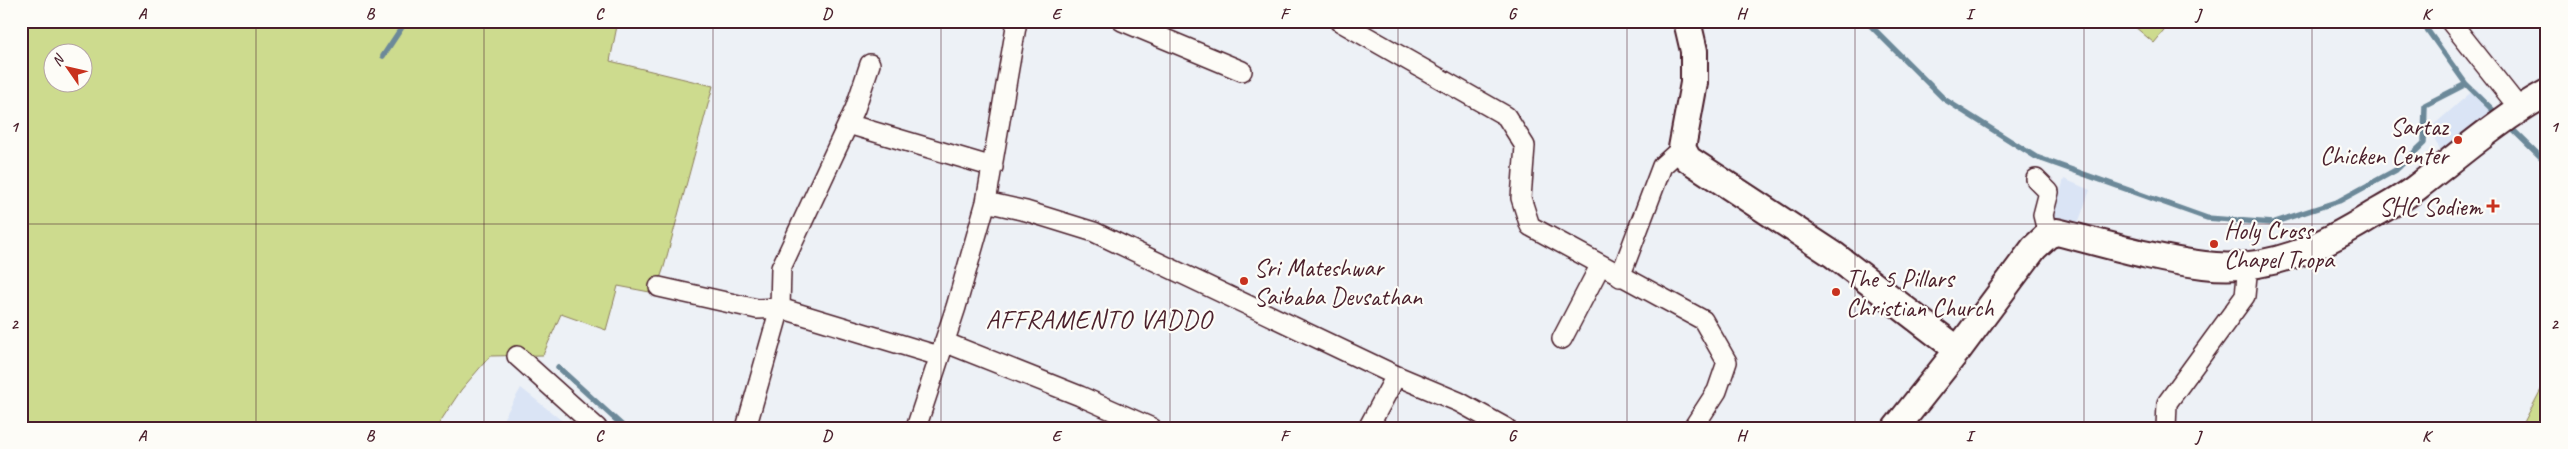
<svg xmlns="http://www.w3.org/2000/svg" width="2568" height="449" font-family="Caveat,sans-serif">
<rect width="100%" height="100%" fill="#edf1f6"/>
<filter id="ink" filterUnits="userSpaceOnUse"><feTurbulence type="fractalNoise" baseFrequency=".02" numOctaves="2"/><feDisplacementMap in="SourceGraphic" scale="10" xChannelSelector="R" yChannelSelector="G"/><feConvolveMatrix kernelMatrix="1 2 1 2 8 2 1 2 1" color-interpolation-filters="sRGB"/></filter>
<g filter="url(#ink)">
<!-- built -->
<path fill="#dae4f5" d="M2476,88l25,29 -56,41 -16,-29z
M2064,179l26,11 -15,42 -24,-8z
M521,388l50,40h-73z"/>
<!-- green -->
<path fill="#cddb8e" stroke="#8c7d5c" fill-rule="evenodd" d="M21,21h597l-8,40 103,25 -49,181 -9,26 -37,-7 -12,44 -45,-16 -18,41 -53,1 -29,34 -25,38h-415zM52,52h30v30h-30z
M2128,21h44l-18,22z
M2547,378v50h-26z"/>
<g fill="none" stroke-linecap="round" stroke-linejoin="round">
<!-- stream -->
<path stroke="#6c8999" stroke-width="5.5" d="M1866,21l78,78 92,58 171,61 65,5 67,-22 57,-31 28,-27 1,-38 41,-21
M2421,21l45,63 33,32
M383,56l23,-35
M2509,126l38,37
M558,367l67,61"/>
<!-- street casing -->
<g stroke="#4a1f2b" stroke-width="22">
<path id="street" d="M1122,21l120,50
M1339,21l167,95 19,30 -4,52 9,28 173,94 24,42 -10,29 -24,37
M2450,21l69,87
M848,124l145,43
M2036,179l13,13 -6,23 5,20
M986,202l40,9 68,21 303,144 62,26 47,26
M1620,277l42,-111 20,-18
M659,287l98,22 23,-1 159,48
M1562,339l38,-73
M944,342l136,54 72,32
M517,356l80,72
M746,428l34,-120 1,-40 74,-159 15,-45
M916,428l40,-121 30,-105 31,-181
M1368,428l28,-52
M2166,428l1,-25 78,-107 3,-31"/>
</g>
<!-- secondary casing -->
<g stroke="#4a1f2b" stroke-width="30">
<path id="secondary" d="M1687,21l7,30v32l-12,65 6,11 146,96 124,95
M1896,428l62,-78 76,-102 14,-13 9,-3c48,12 97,27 147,33 65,8 117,-18 170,-51 14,-8 29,-16 42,-26 43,-33 83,-69 131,-95"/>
</g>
<!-- street -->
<use href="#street" stroke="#fdfcf7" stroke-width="19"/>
<!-- secondary -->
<use href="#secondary" stroke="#fdfcf7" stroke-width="26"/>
</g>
</g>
<!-- grid -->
<path fill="none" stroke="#4a1f2b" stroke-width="1" stroke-opacity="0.55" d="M256,21v407M484,21v407M713,21v407M941,21v407M1170,21v407M1398,21v407M1627,21v407M1855,21v407M2084,21v407M2312,21v407M21,224h2526"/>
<!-- markers -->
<g fill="#c8321e" stroke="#fdfcf7" stroke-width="2">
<circle cx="2458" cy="140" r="5"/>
<path d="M2490.5 198.5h5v5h5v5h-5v5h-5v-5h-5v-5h5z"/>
<circle cx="2214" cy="244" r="5"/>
<circle cx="1244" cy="281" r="5"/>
<circle cx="1836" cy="292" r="5"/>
</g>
<g text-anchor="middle" stroke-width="4.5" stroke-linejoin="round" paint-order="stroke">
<!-- poi labels -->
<g font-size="25" fill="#4a1f2b" stroke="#fdfcf7" text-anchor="start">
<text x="2448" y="135" text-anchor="end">Sartaz<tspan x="2448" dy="29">Chicken Center</tspan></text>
<text x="2482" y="215" text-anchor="end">SHC Sodiem</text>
<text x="2224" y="239">Holy Cross<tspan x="2224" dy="29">Chapel Tropa</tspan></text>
<text x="1254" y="276">Sri Mateshwar<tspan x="1254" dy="29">Saibaba Devsathan</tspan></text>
<text x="1846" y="287">The 5 Pillars<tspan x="1846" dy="29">Christian Church</tspan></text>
</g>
<!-- neighbourhood labels -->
<g font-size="26" letter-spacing="1" fill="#4a1f2b" stroke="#fdfcf7">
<text x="1099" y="328">AFFRAMENTO VADDO</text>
</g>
</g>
<!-- margin -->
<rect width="2568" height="449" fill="none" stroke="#fdfcf7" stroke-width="55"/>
<!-- north arrow -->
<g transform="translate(68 68) rotate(304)"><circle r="24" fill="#fdfcf7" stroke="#b5a4a5"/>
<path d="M0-4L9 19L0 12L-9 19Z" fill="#c8321e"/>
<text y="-8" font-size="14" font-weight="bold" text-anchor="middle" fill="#4a1f2b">N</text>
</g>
<rect x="28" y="28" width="2512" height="394" fill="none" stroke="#4a1f2b" stroke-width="2"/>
<g font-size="16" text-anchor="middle" font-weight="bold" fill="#4a1f2b">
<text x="142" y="19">A</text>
<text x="370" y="19">B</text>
<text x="599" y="19">C</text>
<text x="827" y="19">D</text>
<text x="1056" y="19">E</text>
<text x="1284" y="19">F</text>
<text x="1512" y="19">G</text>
<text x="1741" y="19">H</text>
<text x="1969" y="19">I</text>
<text x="2198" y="19">J</text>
<text x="2426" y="19">K</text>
<text x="14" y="132">1</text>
<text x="2554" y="132">1</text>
<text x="14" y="329">2</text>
<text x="2554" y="329">2</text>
<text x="142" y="441">A</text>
<text x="370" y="441">B</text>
<text x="599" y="441">C</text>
<text x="827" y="441">D</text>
<text x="1056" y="441">E</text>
<text x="1284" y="441">F</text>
<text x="1512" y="441">G</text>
<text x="1741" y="441">H</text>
<text x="1969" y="441">I</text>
<text x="2198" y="441">J</text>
<text x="2426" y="441">K</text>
</g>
</svg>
